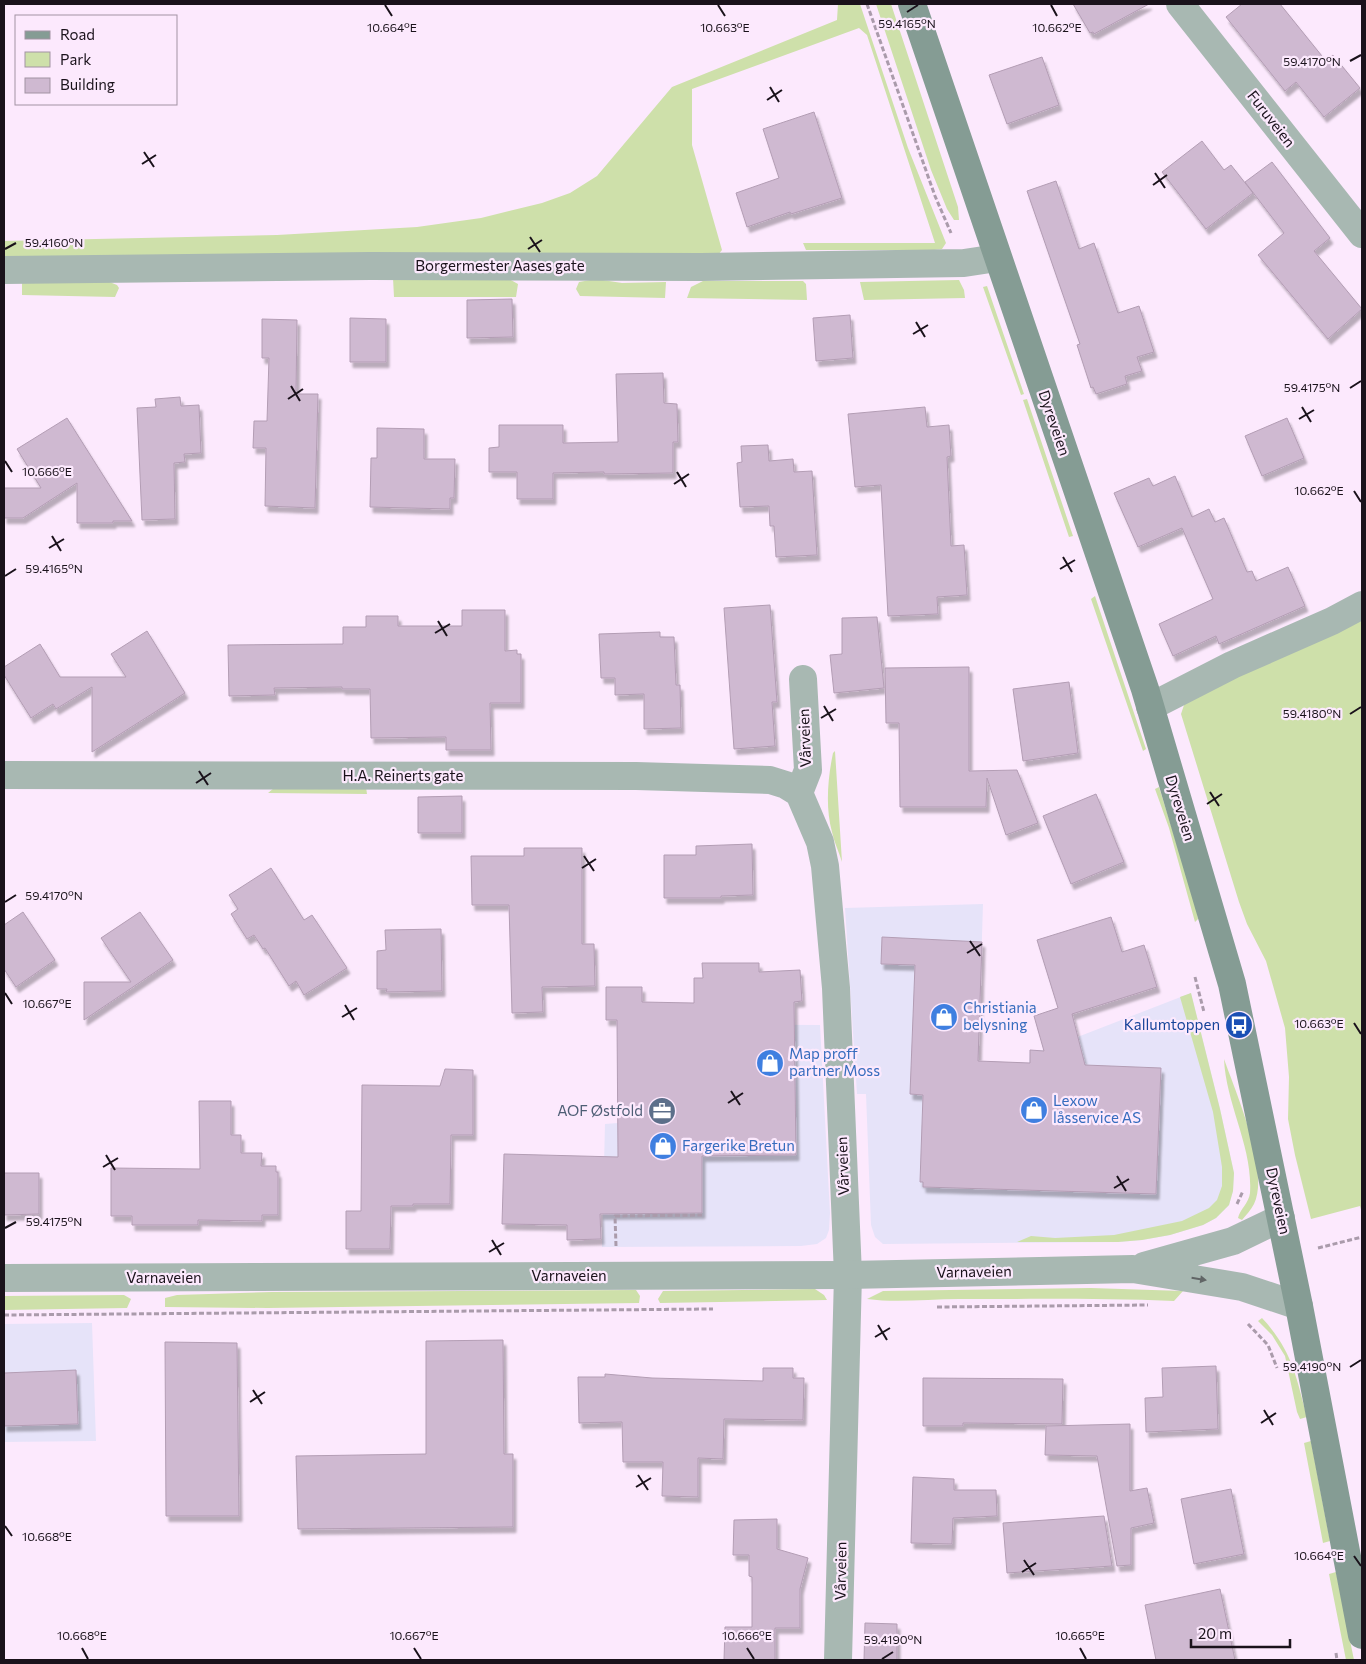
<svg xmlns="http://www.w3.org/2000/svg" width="1366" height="1664" font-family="Commissioner,sans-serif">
<defs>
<filter id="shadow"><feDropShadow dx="3" dy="5.5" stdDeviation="1" flood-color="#0004"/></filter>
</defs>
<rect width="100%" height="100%" fill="#fce9fd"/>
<!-- commercial -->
<path fill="#e6e3f9" d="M983,904l-5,157 51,2 1,-13h14l147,-57 29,116 14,64 -1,18 -4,14 -13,13 -13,7 -33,10 -28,5 -24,2 -235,2 -8,-7 -4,-12 -5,-131h-9l-12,-186z
M617,1024l203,1 10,188 -1,17 -3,8 -9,6 -16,2 -199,1 3,-123 13,-1z
M92,1323l4,118 -92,1v-118z"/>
<!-- green -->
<path fill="#cee0aa" d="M838,4h22l48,144 38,95 -4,6 -8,1h-128l-3,-7h132l-68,-208 -8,-7 -167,61v56l30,105 -4,5 -714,4v-18l273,-6 140,-8 64,-9 61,-15 28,-10 27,-17 75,-89 165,-67z
M876,4h15l67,203 1,13h-5l-7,-11 -16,-39z
M393,278l116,1 9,5 -2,13h-122z
M596,279l26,4 44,-1 -1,16 -85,-2 -4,-7 3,-7z
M959,280l5,10 1,8 -101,2 -4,-18z
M107,281l10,4 2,3 -4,9 -93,-2v-13z
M703,281h100l3,3 1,16 -120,-2 4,-11z
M987,286l37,108 -3,1 -38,-108z
M1027,399l46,137 -4,1 -46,-137z
M1095,596l51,153 -3,2 -52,-152z
M1362,619v594l-2,-7 -49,13 -16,-64 -7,-36 1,-42 -4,-49 -19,-67 -19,-37 -8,-22 -58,-188 3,-9 22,-19z
M835,751l7,111c-3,-10 -8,-20 -10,-30 -7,-25 -4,-55 1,-79z
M366,787l1,7 -99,-1 6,-5z
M1159,787l37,118 2,14 -3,3 -26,-94 -14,-39z
M1191,993l29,116 14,64 -1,18 -4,14 -13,13 -13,7 -33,10 -28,5 -24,2h-101l14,-6 24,2 59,-3 68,-14 27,-13 8,-8 5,-14v-19l-9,-55 -33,-115z
M1224,1059c12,34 46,112 30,145 -3,6 -8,11 -12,16l-4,-2c2,-9 11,-15 12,-25 3,-46 -24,-88 -26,-134z
M1091,1288l92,3 -9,10c-72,-3 -144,-2 -215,-2 -31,0 -62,4 -92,0l16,-8z
M815,1289l9,6 3,5 -167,3 -2,-4 5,-8z
M636,1290l4,6 -1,7 -372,5 -102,-1v-9l12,-3 95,-3z
M124,1295l7,4 -4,9 -123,2v-14z
M1262,1318c30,32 34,58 45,99l-7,2 -3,-7 -12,-56 -13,-21 -14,-14z
M1311,1441l19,100 -7,2 -19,-100z
M1336,1572l18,88h-8l-17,-86z"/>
<!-- building -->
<path fill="#cfb9d1" stroke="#b39db4" filter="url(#shadow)" d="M1073,4h76l-55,30 -1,-2 -3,1z
M1242,4h38l46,57 7,-6 27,33 -36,29 -28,-35 -11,9 -59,-74z
M1042,57l17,48 -52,19 -18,-49z
M814,112l28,86 -51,16 -1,-2 -43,15 -11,-34 43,-15 -16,-49z
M1202,141l22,29 7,-5 22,28 -47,36 -44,-57z
M1272,162l58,76 -16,13 48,58 -34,30 -70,-84 26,-22 -39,-51z
M1056,181l23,68 15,-6 24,70 21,-7 15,46 -17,5 5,14 -17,5 2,8 -31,10 -3,-7 -2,1 -14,-43 3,-1 -53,-153z
M512,299l1,38 -46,1v-38z
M850,315l3,43 -37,3 -3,-43z
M350,318l36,1v43h-36z
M262,319l35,1 -1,74h22l-3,114 -50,-2 1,-58h-13l1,-27h13l2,-63h-7z
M663,373l1,30 13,1 1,38h-5v31l-69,1v-2l-51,1v26h-36v-27h-28v-24l10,-1v-22h64v18l55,-1 -2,-68z
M180,397l1,9 18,-1 2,48 -17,1 1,8 -11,1 1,56 -33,1 -5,-112 19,-1 -1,-8z
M925,407l2,20 22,-2 2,31 -4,1 4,89 13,-1 3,50 -30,2 1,17 -50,2 -7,-131 -26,2 -7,-73z
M67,418l10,16 55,87h-19v2h-36v-40l-54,35h-19v-30h37l-24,-39z
M1287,418l17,40 -42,18 -17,-40z
M377,428l47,1v30h31l-1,39h-4v11l-80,-2 1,-49h6z
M768,445l1,16 24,-2 1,13 18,-1 5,84 -41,2 -2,-31h-4l-1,-20 -29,1 -3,-44 5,-1 -1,-16z
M1175,476l17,41 17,-8 6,13 9,-4 23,54 5,-1 4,10 32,-14 17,39 -86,38 -3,-8 -43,20 -14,-32 54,-25 -31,-71 -44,19 -24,-54 35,-15 4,8z
M770,605l7,97h-5l3,44 -41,3 -10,-141z
M462,610h43v41l12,-1v4h4v49h-31l1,47h-45v-13l-75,1 -1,-49h-28v-2l-68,1 1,7 -46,1 -1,-51 115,-1v-17h23v-11h32v10h64z
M877,617l7,71 -50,5 -4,-38 12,-1v-36z
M147,631l38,62 -93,59v-65l-36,22 -3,-5 -22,14 -27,-43v-8l36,-23 20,33h66l-15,-23z
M660,632v5h14l2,48h4l1,43 -37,1v-35l-29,1v-17h-14l-2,-44z
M969,667v104l48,-1 21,53 -32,12 -19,-57 -1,29h-86l-1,-84h-13l-1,-55z
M1069,682l9,71 -55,8 -10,-72z
M1096,794l28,68 -53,22 -28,-68z
M462,796v37h-44v-36z
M752,844l1,51 -32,1v2h-57v-43h32v-9z
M524,848h58v96h12l1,42 -53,1 1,25 -31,1 -3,-108h-37l-1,-49h53z
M271,868l33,52 8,-5 35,53 -43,27 -8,-14 -7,5 -24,-38 -2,1 -9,-14 -7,4 -16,-25 7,-5 -9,-14z
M23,912l32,48 -39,27 -12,-18v-44z
M140,912l33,48 -89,60v-38h47l-30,-44z
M1111,917l11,35 22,-7 13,42 -85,27 13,51 76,3 -5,126 -233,-7v-5h-3l3,-87 -13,-1 5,-129 -34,-1 1,-27 100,5 -4,119 52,2v-13l14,1 -10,-35 24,-8 -21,-68z
M441,929l1,62 -56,1 1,-3h-10v-38l9,-1 -1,-20z
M702,963h57v9l41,-2 2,31 -8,1 2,153 -94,1v57l-102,1 1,25 -34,1v-15l-65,-1 2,-70 114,3 -1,-137h-11v-33h36v15l52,1v-25h9z
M445,1069l28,1v65h-22l-1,69h-37v2h-22l-1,43h-44v-38h15l1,-126 78,1z
M199,1101h32v34h10v18h21l-1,13h15v6h2v43h-16v6l-64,-1v5h-66v-9h-21v-48l89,1z
M4,1173h35v41l-35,1z
M503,1340l1,114h9v73l-215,2 -2,-73 130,-2v-113z
M165,1342l72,1 2,173h-73z
M1216,1366l2,63 -72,3 -1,-34 18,-1 -1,-29z
M763,1368h30v10h11l-1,42 -79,-1 -1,40 -25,-1v39l-36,-1 1,-34h-40l-1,-40 -43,1 -1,-46h27v-3l47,4 111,3z
M76,1370l2,54 -74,2v-53z
M923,1378l140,1 -1,45 -99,-1v3h-40z
M1130,1424v67l17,-3 7,35 -23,5v37l-14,1 -20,-110 -52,-1 1,-29z
M913,1477l41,2v11h42l1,26 -44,2 -1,26 -41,-1z
M1231,1489l13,65 -50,10 -13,-65z
M1104,1516l8,50 -105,7 -4,-50z
M777,1519v30l31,9 -8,31v39h-25v32h-51l1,-33h27v-50l-3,-1v-21h-16l1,-35z
M1220,1589l15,71h-79l-11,-55z
M865,1623l32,1v36h-33z"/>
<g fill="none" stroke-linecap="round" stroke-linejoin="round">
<!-- path -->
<path stroke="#aa9bab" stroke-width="3" stroke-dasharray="5 2.5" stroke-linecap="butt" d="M867,4l68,192 16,37
M1195,977l9,35
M1237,1204l6,-13
M616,1246l-1,-30 87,-1
M1318,1248l44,-11
M937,1307l211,-2
M4,1315l709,-6
M1248,1324l20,21 9,23
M1336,1653l1,7"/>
<!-- minor -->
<path stroke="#a8b8b2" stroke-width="28" d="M1180,4l182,230
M4,270l366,-4 331,1 263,-4 33,-5
M803,679l5,91 -9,23 21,49 5,24 11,122 12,287 -10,385
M1150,707l82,-42 100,-44 30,-16
M4,775l632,1 134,4 16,5 13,8"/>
<!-- tertiary -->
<path stroke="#a8b8b2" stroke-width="28" d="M1144,1266l89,-25 48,-23
M4,1278l844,-3 285,-6 109,18 57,19"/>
<!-- secondary -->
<path stroke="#859c94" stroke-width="28" d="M912,4l233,685 87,295 67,322 63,329"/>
</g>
<!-- one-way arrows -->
<defs><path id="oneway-solid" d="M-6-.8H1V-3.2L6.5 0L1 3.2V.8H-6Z" transform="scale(1.25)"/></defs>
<use fill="#616566" href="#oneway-solid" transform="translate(1199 1279) rotate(9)"/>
<!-- ticks -->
<path fill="none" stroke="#1a121b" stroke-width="2" d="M385,5l7,11M718,5l7,11M1051,5l6,11M907,12l11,-7M1350,61l11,-6M770,87l9,15M767,100l15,-10M144,152l10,15M142,164l14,-9M1155,173l10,15M1153,185l14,-10M530,237l10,15M5,249l11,-6M528,249l14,-9M916,322l9,15M913,334l15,-9M291,386l9,15M1350,388l11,-7M288,399l15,-10M1302,407l9,15M1299,419l15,-9M5,461l7,11M677,472l9,15M674,484l15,-10M1354,491l7,11M52,536l9,15M49,548l15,-9M1063,557l9,15M1060,569l15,-9M5,576l11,-7M438,621l9,15M435,633l15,-9M824,706l9,15M1350,714l11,-7M821,718l15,-9M199,771l9,14M196,783l15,-10M1210,792l9,14M1207,804l15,-10M584,856l10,15M582,868l14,-9M5,902l11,-7M970,941l10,15M967,953l15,-9M5,993l7,11M345,1005l9,15M342,1017l15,-9M1354,1023l7,11M731,1091l9,14M728,1103l15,-10M106,1155l9,15M103,1167l15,-9M1117,1176l9,15M1114,1188l15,-9M5,1228l11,-6M492,1240l9,15M489,1252l15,-9M878,1325l9,15M875,1337l15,-9M1350,1367l11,-7M253,1390l9,14M250,1402l15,-10M1264,1410l9,15M1261,1423l15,-10M638,1475l10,15M636,1487l15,-9M5,1526l7,10M1354,1556l7,10M1024,1560l10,15M1022,1572l14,-9M82,1648l6,11M414,1648l7,11M747,1648l7,11M1080,1648l6,11M882,1659l11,-7"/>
<!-- icons -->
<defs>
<g id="shop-disc" transform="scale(1.4375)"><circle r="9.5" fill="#3f7fe0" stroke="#fce9fd"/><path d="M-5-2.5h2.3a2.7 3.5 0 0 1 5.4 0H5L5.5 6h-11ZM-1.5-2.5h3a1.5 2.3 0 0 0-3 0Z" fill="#fff"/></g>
<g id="bus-disc" transform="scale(1.4375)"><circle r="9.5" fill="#1a4fb4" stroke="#fce9fd"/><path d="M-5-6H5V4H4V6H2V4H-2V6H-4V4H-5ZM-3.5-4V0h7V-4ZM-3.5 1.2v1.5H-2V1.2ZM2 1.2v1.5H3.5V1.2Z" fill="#fff"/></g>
<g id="office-disc" transform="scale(1.4375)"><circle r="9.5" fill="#5c6f8a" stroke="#fce9fd"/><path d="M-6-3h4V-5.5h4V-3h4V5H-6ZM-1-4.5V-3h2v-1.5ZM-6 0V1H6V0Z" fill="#fff"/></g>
</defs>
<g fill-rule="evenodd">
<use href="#shop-disc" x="944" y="1017"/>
<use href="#bus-disc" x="1239" y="1025"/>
<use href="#shop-disc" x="770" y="1063"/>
<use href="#shop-disc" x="1034" y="1110"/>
<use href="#office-disc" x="662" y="1111"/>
<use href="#shop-disc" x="663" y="1146"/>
</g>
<g text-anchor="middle" stroke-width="4.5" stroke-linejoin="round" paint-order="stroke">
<!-- street labels -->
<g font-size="15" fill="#1a121b" stroke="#fce9fd">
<text transform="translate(1271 119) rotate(52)" y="5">Furuveien</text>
<text x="500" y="271">Borgermester Aases gate</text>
<text transform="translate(1054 423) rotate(71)" y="5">Dyreveien</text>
<text transform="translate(805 738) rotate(-92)" y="5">Vårveien</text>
<text x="403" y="781">H.A. Reinerts gate</text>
<text transform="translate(1180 808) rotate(73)" y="5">Dyreveien</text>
<text transform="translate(843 1166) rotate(-92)" y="5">Vårveien</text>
<text transform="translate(1278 1201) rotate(78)" y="5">Dyreveien</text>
<text transform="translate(974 1272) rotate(-1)" y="5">Varnaveien</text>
<text x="569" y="1281">Varnaveien</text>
<text x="164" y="1283">Varnaveien</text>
<text transform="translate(841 1571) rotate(-89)" y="5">Vårveien</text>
</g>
<!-- shop labels -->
<g font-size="15" fill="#366cbe" stroke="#fce9fd" text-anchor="start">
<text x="963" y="1013">Christiania<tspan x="963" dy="17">belysning</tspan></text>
<text x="789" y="1059">Map proff<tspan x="789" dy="17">partner Moss</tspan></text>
<text x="1053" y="1106">Lexow<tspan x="1053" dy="17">låsservice AS</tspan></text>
<text x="682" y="1151">Fargerike Bretun</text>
</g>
<!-- transit labels -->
<g font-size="15" fill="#164399" stroke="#fce9fd" text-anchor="end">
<text x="1220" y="1030">Kallumtoppen</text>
</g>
<!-- service labels -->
<g font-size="15" fill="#4e5e75" stroke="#fce9fd" text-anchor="end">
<text x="643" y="1116">AOF Østfold</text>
</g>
</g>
<g font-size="12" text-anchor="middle" fill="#1a121b" stroke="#fce9fd" stroke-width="4.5" stroke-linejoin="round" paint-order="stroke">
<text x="907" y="28">59.4165°N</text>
<text x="392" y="32">10.664°E</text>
<text x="725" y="32">10.663°E</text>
<text x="1057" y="32">10.662°E</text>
<text x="1312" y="66">59.4170°N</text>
<text x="54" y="247">59.4160°N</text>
<text x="1312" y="392">59.4175°N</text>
<text x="47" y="476">10.666°E</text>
<text x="1319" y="495">10.662°E</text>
<text x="54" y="573">59.4165°N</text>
<text x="1312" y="718">59.4180°N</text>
<text x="54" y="900">59.4170°N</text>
<text x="47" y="1008">10.667°E</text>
<text x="1319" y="1028">10.663°E</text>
<text x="54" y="1226">59.4175°N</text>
<text x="1312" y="1371">59.4190°N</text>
<text x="47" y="1541">10.668°E</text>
<text x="1319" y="1560">10.664°E</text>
<text x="82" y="1640">10.668°E</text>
<text x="414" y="1640">10.667°E</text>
<text x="747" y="1640">10.666°E</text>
<text x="1080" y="1640">10.665°E</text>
<text x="893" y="1644">59.4190°N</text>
</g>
<!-- border -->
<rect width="1366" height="1664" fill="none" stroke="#1a121b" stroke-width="10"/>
<!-- legend -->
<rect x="15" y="15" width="162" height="90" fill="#fce9fd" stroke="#a293a3"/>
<rect x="25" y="31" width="25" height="8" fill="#859c94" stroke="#a293a3"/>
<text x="60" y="40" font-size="15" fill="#1a121b">Road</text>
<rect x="25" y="52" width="25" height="15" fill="#cee0aa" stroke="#a293a3"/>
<text x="60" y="65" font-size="15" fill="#1a121b">Park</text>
<rect x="25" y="78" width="25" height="15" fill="#cfb9d1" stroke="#a293a3"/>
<text x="60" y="90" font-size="15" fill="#1a121b">Building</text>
<!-- scale -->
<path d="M1191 1639v8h99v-8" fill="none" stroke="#1a121b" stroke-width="2.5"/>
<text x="1198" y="1639" font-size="15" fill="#1a121b" stroke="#fce9fd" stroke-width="4" paint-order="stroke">20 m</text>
</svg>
